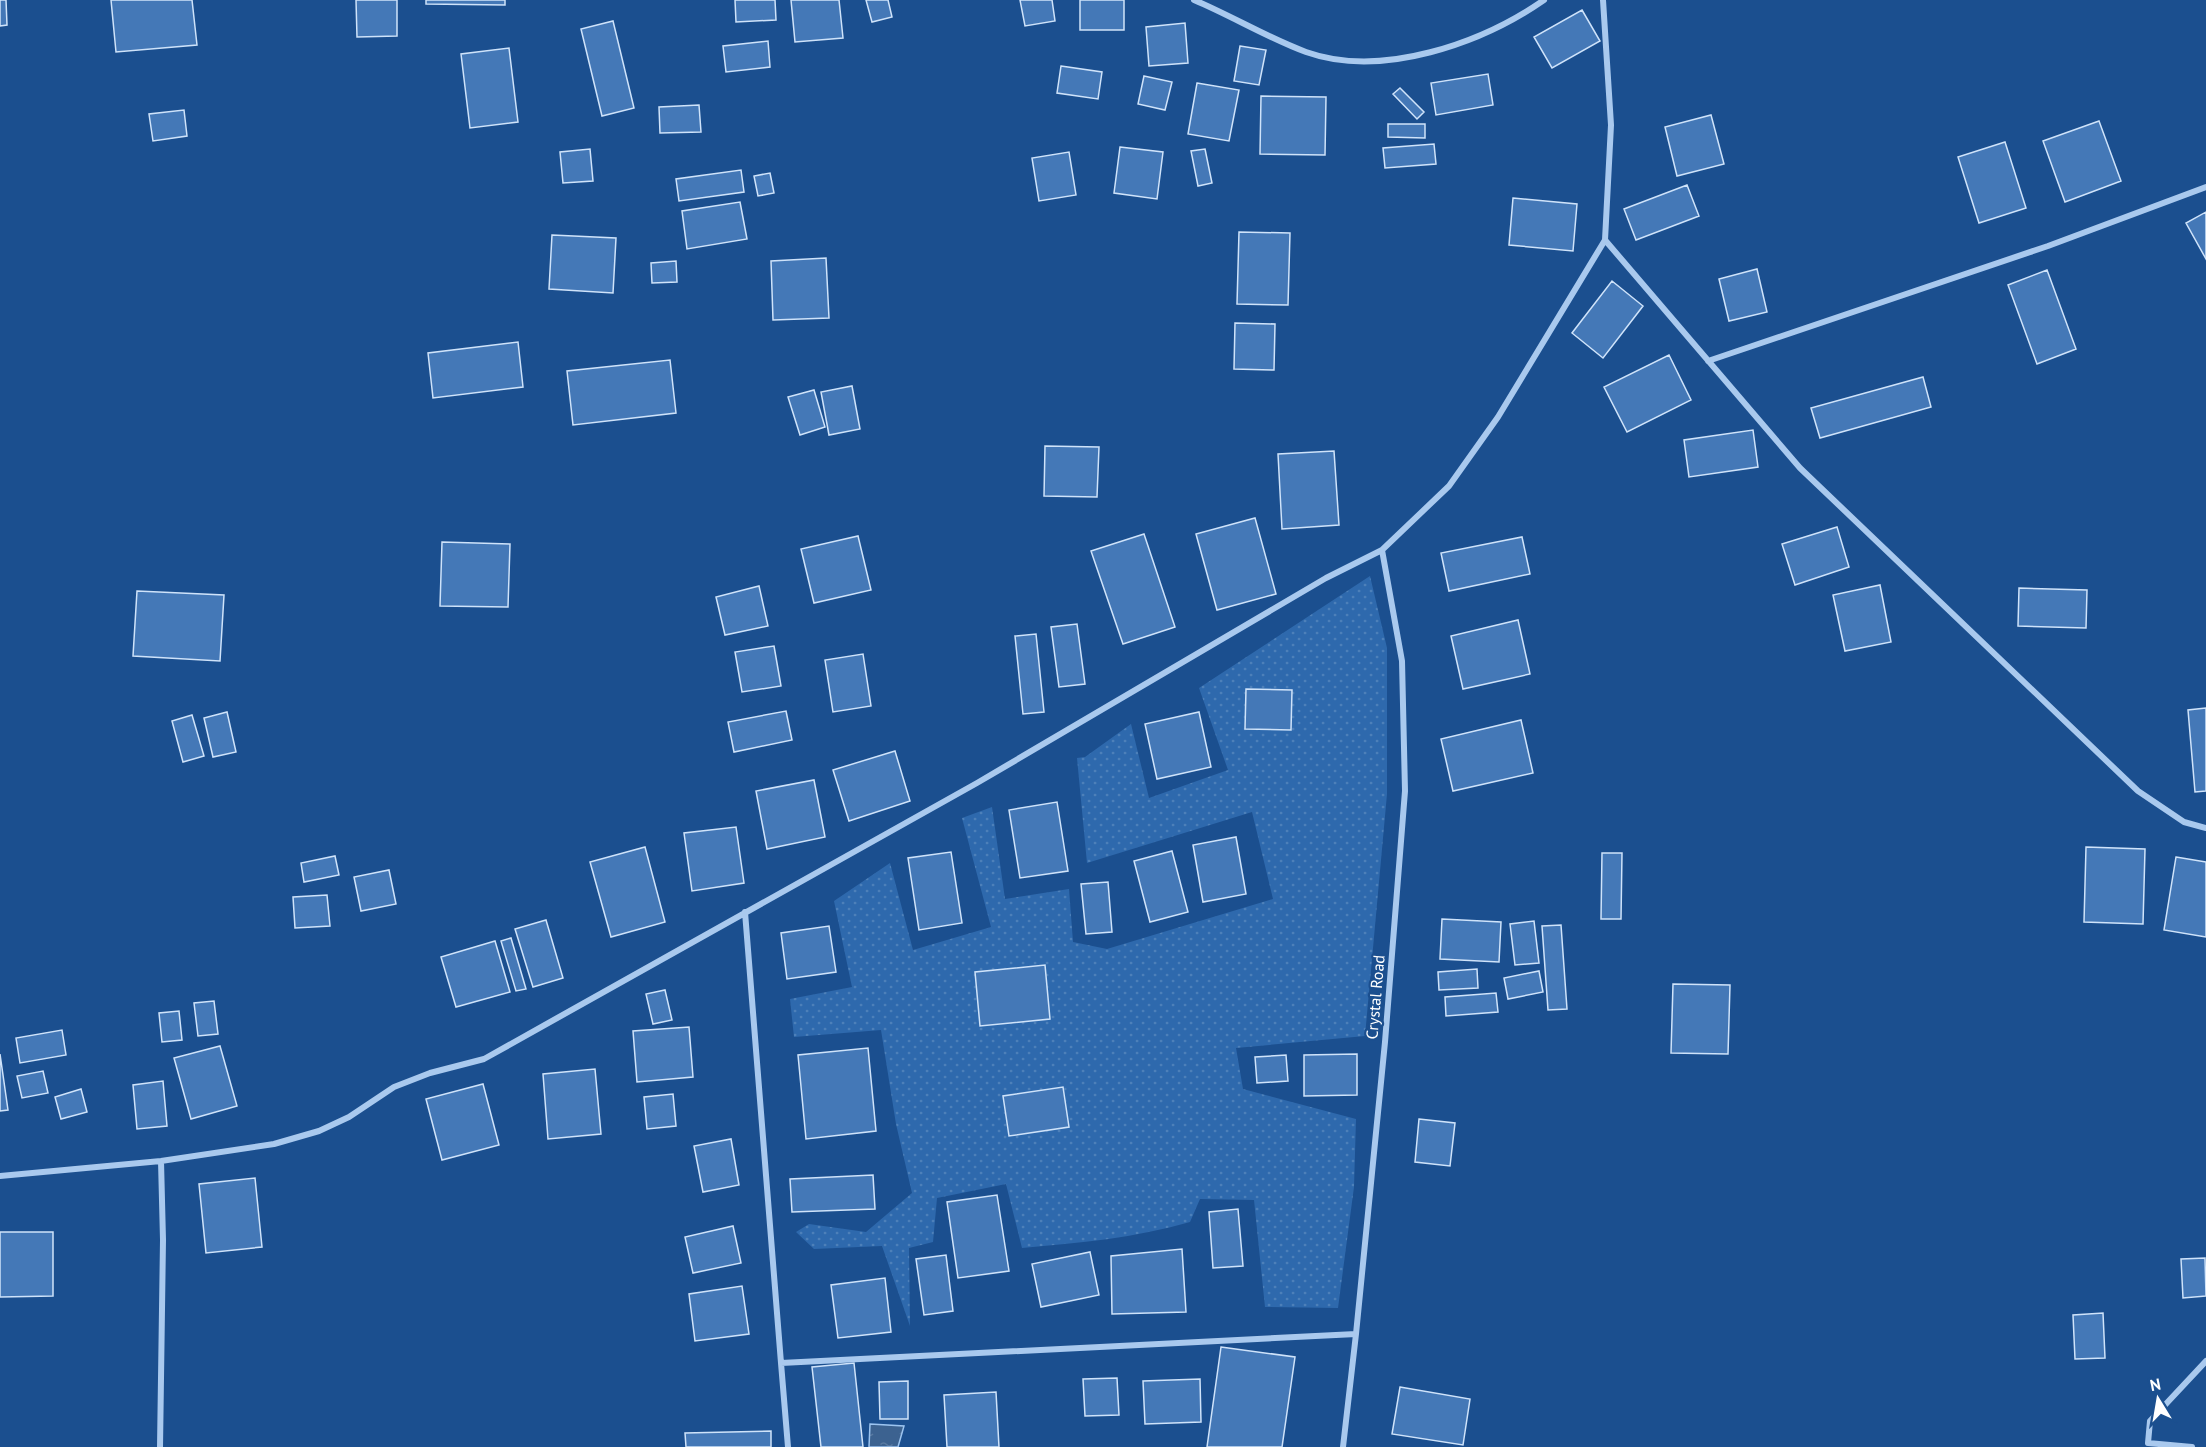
<svg xmlns="http://www.w3.org/2000/svg" width="2206" height="1447" font-family="'PT Sans',sans-serif">
<defs>
<pattern id="grass-dots" width="8" height="8" patternUnits="userSpaceOnUse" patternTransform="scale(1.5)"><rect width="8" height="8" fill="#2e69ad"/><path d="M2 2h.1M6 6h.1" fill="none" stroke="#4d80b9" stroke-width="1.8" stroke-linecap="round"/></pattern>
<pattern id="water-ripples" width="26" height="14" patternUnits="userSpaceOnUse" patternTransform="scale(1.5)"><rect width="26" height="14" fill="#3c6290"/><path d="M2 4q2-2 4 0t4 0M15 11q2-2 4 0t4 0" fill="none" stroke="#597aa1"/></pattern>
</defs>
<rect width="100%" height="100%" fill="#1b4f8f"/>
<!-- grass -->
<path fill="url(#grass-dots)" d="M1370,576l17,72v146l-22,242 -129,12 7,41 113,30 -2,68 -16,121 -73,-1 -11,-107 -54,-1 -10,23c-55,16 -111,21 -168,26l-16,-64 -69,14 -4,44 -24,6 1,78 -28,-80 -68,3 -18,-17 13,-8 57,8 46,-39 -16,-69 -15,-94 -87,7 -4,-38 62,-12 -18,-86 56,-38 23,87 78,-23 -29,-109 30,-11 13,92 64,-10 4,53 34,7 166,-50 -21,-87 -165,51 -10,-105 8,-1 46,-33 18,74 79,-28 -29,-82z"/>
<!-- water -->
<path fill="url(#water-ripples)" stroke="#9cc4f0" stroke-width="1.5" d="M870,1424l34,2 -6,21h-29z"/>
<!-- building -->
<path fill="#4478b7" stroke="#cfe3fa" stroke-width="1.5" d="M0,0h6l1,25 -7,1z
M111,0h81l5,45 -81,7z
M356,0h41v36l-40,1z
M426,0h79v5l-79,-1z
M735,0h40l1,20 -40,2z
M791,0h48l4,38 -48,4z
M866,0h22l4,17 -20,5z
M1020,0h32l3,21 -30,5z
M1080,0h44v30h-44z
M1582,10l18,31 -48,27 -18,-31z
M613,21l21,87 -32,8 -21,-87z
M1185,23l3,40 -39,3 -3,-39z
M768,41l2,26 -44,5 -3,-26z
M1240,46l26,4 -7,35 -25,-4z
M509,48l9,74 -48,6 -9,-74z
M1061,66l41,6 -4,27 -41,-6z
M1488,74l5,31 -57,10 -5,-32z
M1144,76l28,6 -7,28 -27,-6z
M1197,83l42,7 -10,51 -41,-7z
M1400,88l24,24 -7,7 -24,-25z
M1261,96l65,1 -1,58 -65,-1z
M699,105l2,27 -41,1 -1,-26z
M184,110l3,26 -34,5 -4,-27z
M1711,115l13,49 -47,12 -12,-49z
M2099,121l22,60 -56,21 -22,-61z
M1388,124h37v14l-37,-1z
M2005,142l21,66 -47,15 -21,-66z
M1434,144l2,20 -51,4 -2,-20z
M1120,147l43,5 -6,47 -43,-6z
M590,149l3,32 -30,2 -3,-31z
M1205,149l7,34 -14,3 -7,-35z
M1069,152l7,43 -37,6 -7,-43z
M741,170l3,22 -65,9 -3,-22z
M770,173l4,20 -16,3 -4,-20z
M1687,185l12,31 -63,24 -12,-31z
M1513,198l64,6 -4,47 -64,-6z
M740,202l7,37 -60,10 -5,-38z
M2206,212v47l-20,-36z
M1239,232l51,1 -2,72 -51,-1z
M552,235l64,3 -3,55 -64,-4z
M826,258l3,60 -56,2 -2,-59z
M676,261l1,21 -25,1 -1,-20z
M1757,269l10,43 -38,9 -10,-42z
M2047,270l29,79 -39,15 -29,-79z
M1612,281l31,25 -40,52 -31,-25z
M1235,323l40,1 -1,46 -40,-1z
M518,342l5,45 -90,11 -5,-45z
M1669,355l22,45 -64,32 -23,-45z
M670,360l6,53 -103,12 -6,-54z
M1923,377l8,30 -111,31 -9,-30z
M852,386l8,43 -31,6 -8,-43z
M814,390l11,37 -25,8 -12,-38z
M1753,430l5,37 -69,10 -5,-37z
M1045,446l54,1 -2,50 -53,-1z
M1334,451l5,74 -57,4 -4,-75z
M1255,518l21,76 -59,16 -21,-76z
M1837,527l12,40 -54,18 -13,-41z
M1144,534l31,93 -52,17 -32,-93z
M858,536l13,54 -57,13 -13,-54z
M1522,537l8,37 -81,17 -8,-38z
M442,542l68,2 -2,63 -68,-1z
M1880,585l11,57 -46,9 -12,-56z
M759,586l9,40 -43,9 -9,-38z
M2019,588l68,2 -1,38 -68,-2z
M137,591l87,4 -4,66 -87,-5z
M1518,620l12,54 -67,15 -12,-53z
M1077,624l8,60 -26,3 -8,-60z
M1036,634l8,78 -21,2 -8,-78z
M774,646l7,40 -39,6 -7,-40z
M863,654l8,52 -38,6 -8,-52z
M1246,689l46,1 -1,40 -46,-1z
M2206,708v83l-11,1 -7,-82z
M786,711l6,29 -58,12 -6,-30z
M227,712l9,40 -23,5 -9,-39z
M1199,712l12,55 -54,12 -12,-55z
M192,715l12,41 -21,6 -11,-41z
M1521,720l12,53 -80,18 -12,-52z
M895,751l15,50 -61,20 -16,-51z
M814,780l11,57 -58,12 -11,-58z
M1057,802l11,69 -48,7 -11,-68z
M736,827l8,56 -52,8 -8,-58z
M1236,837l10,57 -43,8 -10,-57z
M645,847l20,75 -54,15 -21,-75z
M2086,847l59,2 -2,75 -59,-2z
M1172,851l16,61 -38,10 -16,-61z
M951,852l11,71 -43,7 -11,-72z
M1602,853h20l-1,66h-20z
M335,856l4,19 -35,7 -3,-19z
M2176,857l30,5v75l-42,-7z
M389,870l7,34 -35,7 -7,-34z
M1108,882l4,50 -26,2 -5,-50z
M327,895l3,31 -35,2 -2,-31z
M1442,919l59,3 -2,40 -59,-3z
M546,920l17,58 -30,9 -18,-58z
M1534,921l5,42 -24,2 -5,-41z
M1561,925l6,84 -19,1 -6,-84z
M829,926l7,46 -49,7 -6,-46z
M511,938l15,51 -10,2 -15,-50z
M495,941l15,51 -54,15 -15,-50z
M1045,965l5,54 -70,7 -5,-54z
M1477,969l1,19 -39,2 -1,-18z
M1539,971l4,21 -35,7 -4,-21z
M1673,984l57,1 -2,69 -57,-1z
M665,990l7,30 -19,4 -7,-30z
M1496,993l2,19 -52,4 -1,-19z
M214,1001l4,33 -20,2 -4,-33z
M179,1011l3,29 -20,2 -3,-29z
M689,1027l4,50 -56,5 -4,-51z
M62,1030l4,25 -46,8 -4,-25z
M220,1046l17,60 -46,13 -17,-61z
M868,1048l8,83 -70,8 -8,-84z
M0,1054l8,56 -8,1z
M1357,1054v41l-53,1v-41z
M1286,1055l2,26 -31,2 -2,-26z
M595,1069l6,65 -53,5 -5,-65z
M43,1071l5,22 -26,5 -5,-22z
M163,1081l4,45 -30,3 -4,-44z
M483,1084l16,61 -57,15 -16,-61z
M1063,1087l6,40 -60,9 -6,-40z
M81,1089l6,23 -26,7 -6,-22z
M673,1094l3,32 -29,3 -3,-32z
M1419,1119l36,4 -5,43 -35,-4z
M731,1139l8,46 -36,7 -9,-46z
M873,1175l2,34 -83,3 -2,-33z
M255,1178l7,69 -56,6 -7,-69z
M997,1195l12,76 -51,7 -11,-76z
M1238,1209l5,57 -30,2 -4,-56z
M733,1226l8,37 -48,10 -8,-36z
M0,1232h53v64l-53,1z
M1182,1249l4,63 -74,2 -1,-58z
M1090,1252l9,43 -58,12 -9,-43z
M946,1255l7,56 -29,4 -8,-56z
M2205,1258l1,38 -23,2 -2,-39z
M885,1278l6,54 -53,6 -7,-53z
M742,1286l7,48 -54,7 -6,-47z
M2103,1313l2,45 -30,1 -2,-44z
M1221,1347l74,10 -13,90h-75z
M854,1363l9,84h-42l-9,-80z
M1117,1378l2,37 -34,1 -2,-37z
M1200,1379l1,43 -56,2 -2,-43z
M908,1381v38h-28l-1,-37z
M1400,1387l70,12 -7,46 -71,-11z
M996,1392l3,55h-52l-3,-52z
M771,1431v16h-85l-1,-14z"/>
<g fill="none" stroke-linecap="round" stroke-linejoin="round">
<!-- minor -->
<path stroke="#a9c9ee" stroke-width="6" d="M1194,0c38,16 74,38 112,52 76,27 176,-9 238,-52
M1605,240l195,228 338,323 46,31 22,6
M1708,361l340,-115 158,-59
M745,912l36,451 575,-29
M0,1176l161,-15 113,-17 45,-13 30,-14 45,-30 36,-14 54,-14 493,-276 349,-205 56,-28 67,-64 49,-69 107,-177 6,-115 -8,-125
M781,1363l7,84
M160,1447l3,-207 -2,-79
M1343,1447l13,-113 29,-292 20,-251 -3,-130 -20,-111
M2192,1447l-44,-4 2,-22 56,-60"/>
</g>
<g text-anchor="middle" stroke-width="4.5" stroke-linejoin="round" paint-order="stroke">
<!-- street labels -->
<g font-size="16" fill="#fff" stroke="#1b4f8f">
<text transform="translate(1375 997) rotate(-85)" y="6">Crystal Road</text>
</g>
</g>
<!-- north arrow -->
<g transform="translate(2158 1399) rotate(349)" stroke="#1b4f8f" stroke-width="4.5" paint-order="stroke">
<path d="M0-4.5L10 22L0 15L-10 22Z" fill="#ffffff"/>
<text y="-9" font-size="16" font-weight="bold" text-anchor="middle" fill="#ffffff">N</text>
</g>
</svg>
